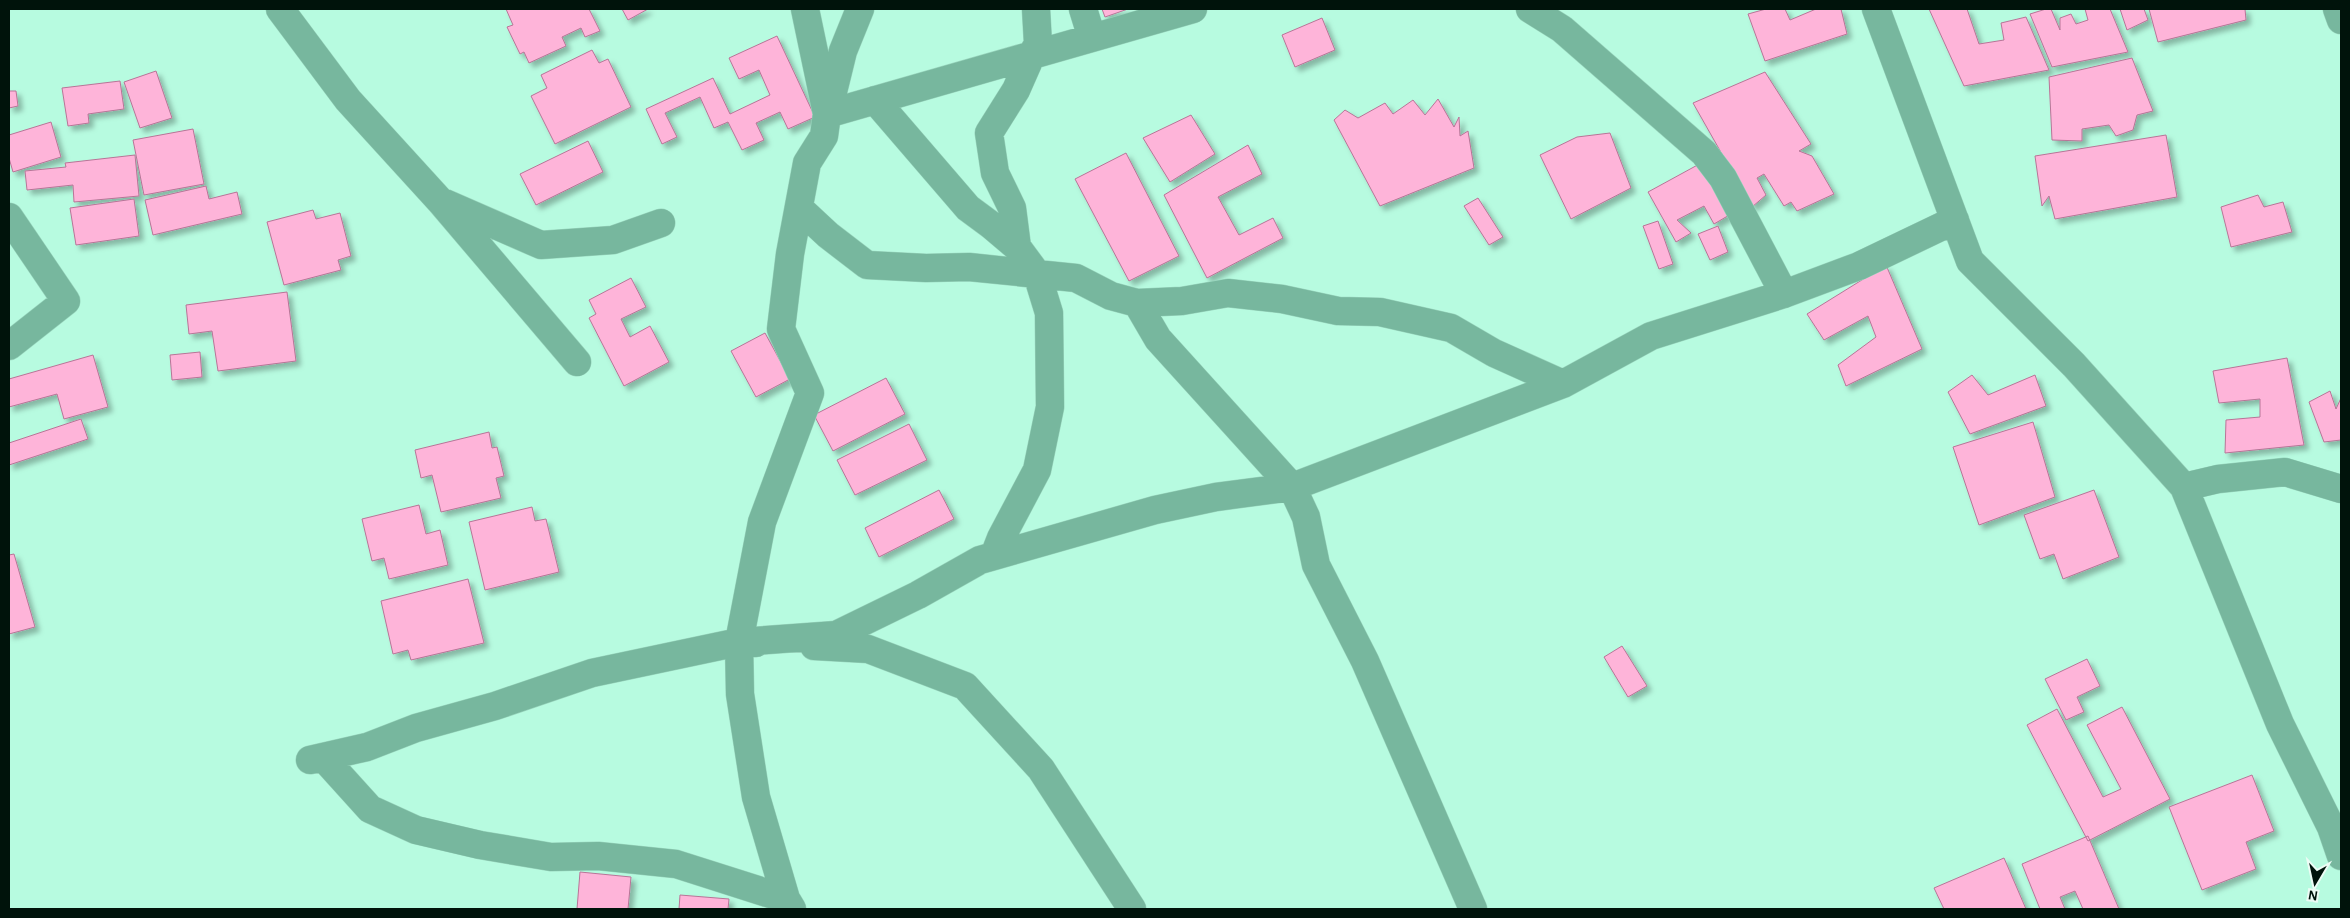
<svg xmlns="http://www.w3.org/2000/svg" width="2350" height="918" font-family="'Alegreya Sans',sans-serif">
<defs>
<filter id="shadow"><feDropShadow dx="4.5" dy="4.5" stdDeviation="2.5" flood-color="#0004"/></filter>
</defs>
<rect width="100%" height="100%" fill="#b7fbe0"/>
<!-- building -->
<path fill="#feb4d9" stroke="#b87497" filter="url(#shadow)" d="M506,9h83l11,22 -15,6 -4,-9 -19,9 4,9 -37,17 -5,-11 -4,2 -13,-27 6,-2z
M622,9h26l-20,11z
M1102,9h26l-23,8z
M1766,9h19l5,11 26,-11h25l6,25 -82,27 -17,-47z
M1929,9h38l12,35 25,-4 -3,-17 25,-6 23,53 -85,16z
M2046,9h5l9,21v-12l11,-4 5,10 12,-4 -3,-11h25l18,43 -76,15 -22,-53z
M2120,9h24l4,11 -21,10z
M2149,9h96l1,11 -88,22z
M1322,18l13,32 -40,17 -13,-32z
M777,36l38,81 -27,12 -8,-17 -24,11 8,17 -22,10 -14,-28 -14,6 -14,-31 -35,16 12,24 -15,7 -16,-35 67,-31 17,36 40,-19 -11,-25 -20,9 -10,-21z
M592,50l7,13 9,-4 23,48 -76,37 -24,-48 16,-8 -6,-13z
M2132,58l21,53 -16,4 -4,15 -17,6 -7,-11 -27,4v12l-30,-1 -3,-63z
M156,71l16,47 -32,10 -16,-46z
M1765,72l46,72 -12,7 13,5 22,38 -37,17 -6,-9 -7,4 -20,-32 -7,4 9,17 -14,12 -59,-104z
M120,81l4,28 -36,5 1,9 -21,3 -6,-38z
M9,91h7l2,15 -9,2z
M1438,99l16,28 5,-10 1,19 8,-5 6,37 -94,38 -46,-86 11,-10 13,8 27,-15 8,11 20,-14 12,15z
M1191,115l24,39 -45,28 -27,-44z
M51,122l10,35 -48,15 -4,-14v-23z
M193,129l11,55 -60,11 -11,-55z
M1610,133l21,55 -60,31 -31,-64 37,-18z
M2166,135l11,62 -122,22 -6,-23 -7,10 -7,-50z
M588,141l15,31 -67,33 -16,-31z
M1248,145l14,29 -44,23 21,38 34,-17 10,20 -76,40 -43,-83z
M1126,153l53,103 -50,25 -54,-102z
M135,155l4,41 -65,6 -1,-17 -46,5 -2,-19 41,-4 -1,-4z
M1703,162l28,52 -17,10 -10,-18 -27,14 14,13 -15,9 -28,-50z
M206,186l3,13 28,-7 5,22 -89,21 -8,-35z
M2258,195l6,12 19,-5 9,30 -61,15 -10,-40z
M1478,198l25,39 -14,8 -25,-39z
M134,199l5,37 -63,9 -6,-37z
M313,210l3,9 24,-6 11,43 -13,4 3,10 -57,15 -17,-63z
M1658,221l15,43 -14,5 -16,-43z
M1718,226l10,26 -18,8 -12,-26z
M1886,265l36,84 -76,37 -8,-21 38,-28 -8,-21 -44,24 -17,-26z
M631,278l15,29 -25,12 9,18 20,-11 19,36 -45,24 -35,-68 7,-4 -7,-14z
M287,292l9,69 -78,10 -6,-40 -23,3 -3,-29z
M765,333l25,46 -34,18 -25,-46z
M200,352l2,25 -30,3 -2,-25z
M93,355l15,52 -44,12 -7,-25 -48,13v-28z
M2287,358l17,87 -79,8 1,-33 34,-3v-18l-41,4 -6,-32z
M1972,375l16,20 47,-20 11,31 -76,28 -22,-42z
M886,378l19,36 -72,37 -19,-36z
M2330,391l6,18 5,-11v42l-17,2 -15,-40z
M81,419l7,20 -79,26v-22z
M2033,422l22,75 -76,28 -26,-78z
M909,424l18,36 -72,35 -18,-35z
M489,432l3,16 5,-1 7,29 -8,2 5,20 -60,14 -9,-37 -11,3 -6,-28z
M939,490l15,29 -75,38 -14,-29z
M2094,490l25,67 -56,22 -9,-25 -14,5 -16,-44z
M419,505l7,29 14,-4 8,35 -59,14 -5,-21 -12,3 -10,-42z
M532,507l3,14 11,-2 13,53 -74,18 -16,-68z
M14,554l21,73 -26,7v-79z
M468,579l16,64 -73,17 -3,-10 -15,4 -12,-53z
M1622,646l25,40 -19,11 -24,-40z
M2087,659l13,27 -23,11 7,15 -18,8 -21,-41z
M2122,707l48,92 -82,42 -61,-116 30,-16 46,88 18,-8 -34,-64z
M2252,775l22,56 -28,11 10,27 -54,21 -33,-83z
M2088,836l31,73h-36l-8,-18 -15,6 5,12h-25l-18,-45z
M2004,858l22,51h-82l-10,-21z
M580,872l51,5 -3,32h-51z
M680,895l49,4 -1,10h-49z"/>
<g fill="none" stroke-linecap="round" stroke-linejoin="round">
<!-- minor casing -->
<g stroke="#9ad6be" stroke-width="29">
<path id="minor" d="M280,9l68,91 93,102 136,160
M1083,9l9,29
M1530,9l32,20 142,124 19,25 61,116
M1876,9l94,252 104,104 110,122 96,237 51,103 10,29
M2337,9l4,11
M875,100l93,108 23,17 26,22
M829,108l14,-57 17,-42
M827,114l366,-105
M445,203l96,42 72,-5 48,-17
M799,208l29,27 39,30 59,3 43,-1 107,11 35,18 26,7 45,-2 46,-8 54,6 56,12 42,1 71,16 43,25 69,31
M9,217l57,84 -57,45
M1137,303l21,36 134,148 14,30 10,48 49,96 108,248
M2184,487l34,-8 67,-7 56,17
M994,556l7,-18 36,-68 13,-63 -1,-94 -12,-39 -20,-27 -5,-39 -17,-35 -6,-40 27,-43 15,-34 7,-12 -2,-35
M739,642l97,-7 82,-40 62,-35 175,-50 61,-13 76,-10 271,-103 88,-48 133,-42 75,-28 96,-46
M814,646l54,3 97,37 76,83 91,140
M323,757l47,52 46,21 64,15 71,12 47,-1 78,8 110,35
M310,760l57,-13 49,-19 79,-22 97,-33 147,-31 17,1
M792,909l-6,-10 -30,-102 -16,-103 -1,-52 23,-120 48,-129 -29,-64 9,-75 17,-91 17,-27 3,-22 -22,-105"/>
</g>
<!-- minor -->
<use href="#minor" stroke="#77b79e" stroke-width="28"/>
</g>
<!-- border -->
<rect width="2350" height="918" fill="none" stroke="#00130b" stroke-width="20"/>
<!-- north arrow -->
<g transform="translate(2315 883) rotate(189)" stroke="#ecfcf5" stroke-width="4" paint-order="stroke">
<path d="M0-4L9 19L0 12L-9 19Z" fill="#00130b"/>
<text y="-8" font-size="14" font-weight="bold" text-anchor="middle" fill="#00130b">N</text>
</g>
</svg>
